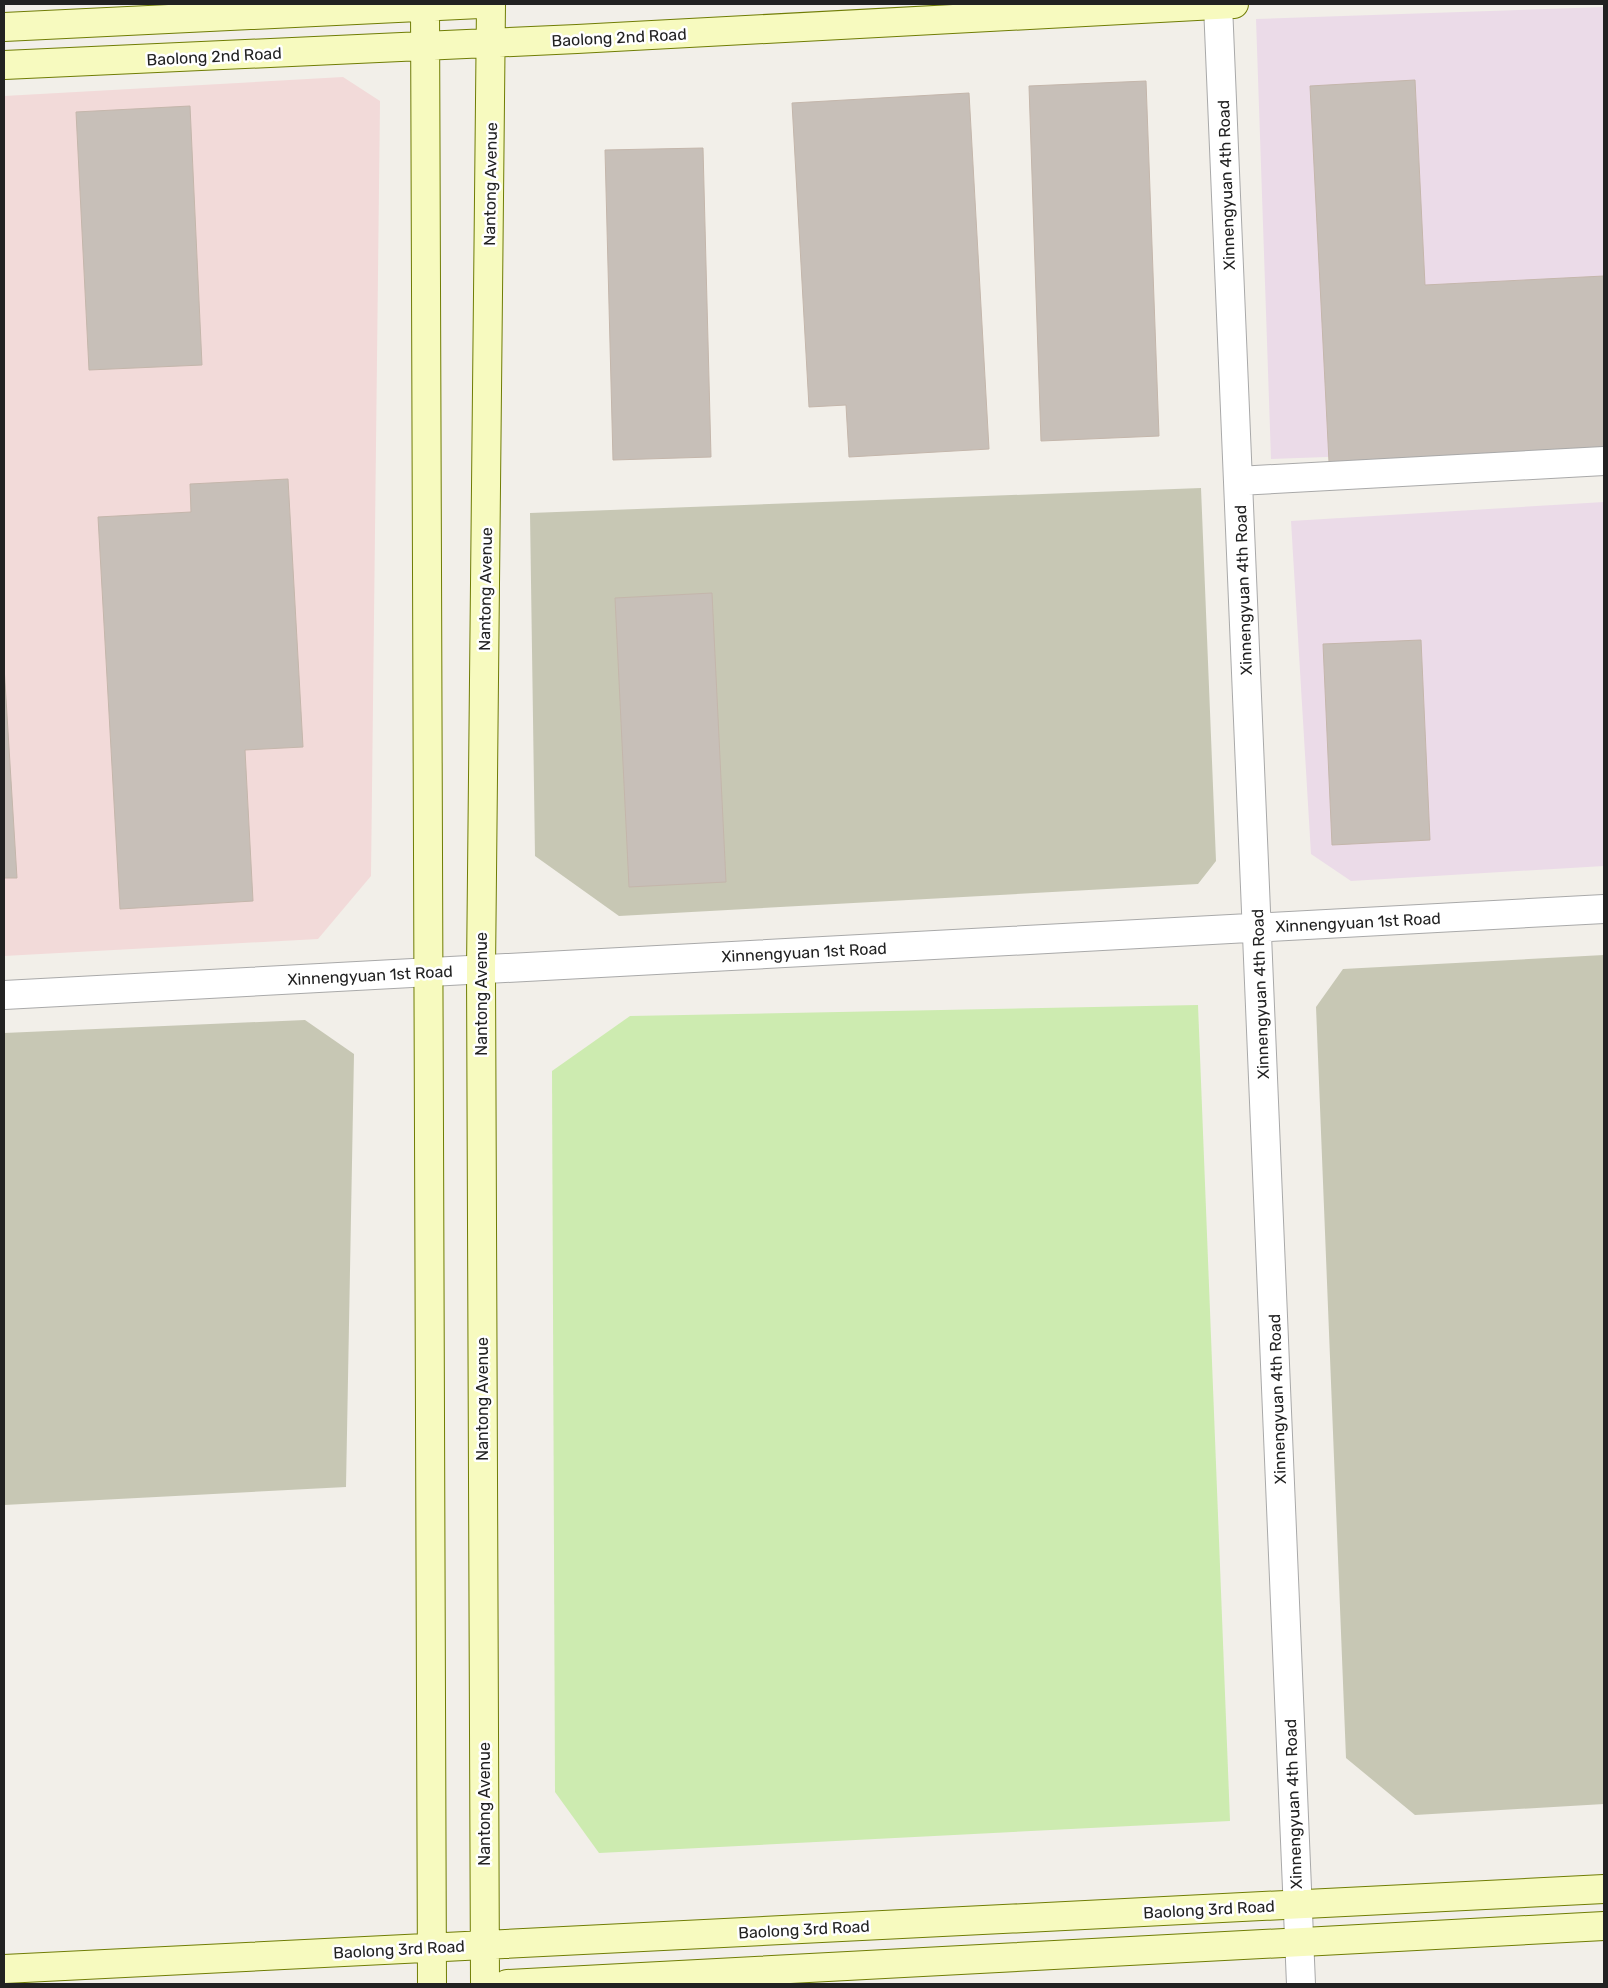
<svg xmlns="http://www.w3.org/2000/svg" width="1608" height="1988" font-family="Rubik,sans-serif">
<rect width="100%" height="100%" fill="#f2efe9"/>
<!-- commercial -->
<path fill="#f2dad9" d="M343,77l37,24 -9,775 -53,63 -314,17v-860z"/>
<!-- industrial -->
<path fill="#ebdbe8" d="M1604,7v440l-333,12 -15,-440z
M1604,502v364l-253,15 -40,-27 -20,-333z"/>
<!-- construction -->
<path fill="#c7c7b4" d="M1201,488l15,373 -18,23 -579,32 -84,-60 -5,-343z
M1604,955v849l-189,11 -69,-57 -30,-751 27,-38z
M305,1020l49,34 -8,433 -342,18v-472z"/>
<!-- grass -->
<path fill="#cdebb0" d="M1198,1005l32,816 -631,32 -44,-61 -3,-721 78,-55z"/>
<!-- building -->
<path fill="#c7bfb8" stroke="#c4b6ab" d="M1415,80l10,205 179,-9v171l-275,15 -19,-376z
M1146,81l13,355 -118,5 -12,-355z
M969,93l20,356 -140,8 -3,-52 -37,2 -17,-304z
M190,106l12,259 -113,5 -13,-258z
M703,148l8,309 -98,3 -8,-310z
M288,479l15,268 -58,3 8,151 -133,8 -22,-392 93,-5 -1,-28z
M712,593l14,289 -97,5 -14,-289z
M1421,640l9,200 -98,5 -9,-201z
M4,666l13,212h-13z"/>
<g fill="none" stroke-linecap="round" stroke-linejoin="round">
<!-- street casing -->
<g stroke="#a9a9a9" stroke-width="30">
<path id="street" d="M1218,5l83,1979
M1238,481l366,-20
M4,995l1600,-86"/>
</g>
<!-- secondary casing -->
<g stroke="#707d05" stroke-width="30">
<path id="secondary" d="M425,4l7,1980
M4,27l476,-23
M4,65l573,-26 657,-35
M4,1969l1600,-80
M485,1984l-4,-1014 10,-966
M507,1984l1097,-58"/>
</g>
<!-- street -->
<use href="#street" stroke="#fff" stroke-width="28"/>
<!-- secondary -->
<use href="#secondary" stroke="#f7fabf" stroke-width="28"/>
</g>
<g text-anchor="middle" stroke-width="5" stroke-linejoin="round" paint-order="stroke">
<!-- street labels -->
<g font-size="16" fill="#222" stroke="#fff">
<text transform="translate(619 37) rotate(-3)" y="6">Baolong 2nd Road</text>
<text transform="translate(214 56) rotate(-3)" y="6">Baolong 2nd Road</text>
<text transform="translate(490 184) rotate(-89)" y="6">Nantong Avenue</text>
<text transform="translate(1226 185) rotate(-92)" y="6">Xinnengyuan 4th Road</text>
<text transform="translate(485 589) rotate(-89)" y="6">Nantong Avenue</text>
<text transform="translate(1243 590) rotate(-92)" y="6">Xinnengyuan 4th Road</text>
<text transform="translate(1358 922) rotate(-3)" y="6">Xinnengyuan 1st Road</text>
<text transform="translate(804 952) rotate(-3)" y="6">Xinnengyuan 1st Road</text>
<text transform="translate(370 975) rotate(-3)" y="6">Xinnengyuan 1st Road</text>
<text transform="translate(481 994) rotate(-90)" y="6">Nantong Avenue</text>
<text transform="translate(1260 994) rotate(-92)" y="6">Xinnengyuan 4th Road</text>
<text transform="translate(482 1399) rotate(-90)" y="6">Nantong Avenue</text>
<text transform="translate(1277 1399) rotate(-92)" y="6">Xinnengyuan 4th Road</text>
<text transform="translate(484 1804) rotate(-90)" y="6">Nantong Avenue</text>
<text transform="translate(1293 1804) rotate(-92)" y="6">Xinnengyuan 4th Road</text>
<text transform="translate(1209 1909) rotate(-3)" y="6">Baolong 3rd Road</text>
<text transform="translate(804 1929) rotate(-3)" y="6">Baolong 3rd Road</text>
<text transform="translate(399 1949) rotate(-3)" y="6">Baolong 3rd Road</text>
</g>
</g>
<!-- border -->
<rect width="1608" height="1988" fill="none" stroke="#222222" stroke-width="10"/>
</svg>
